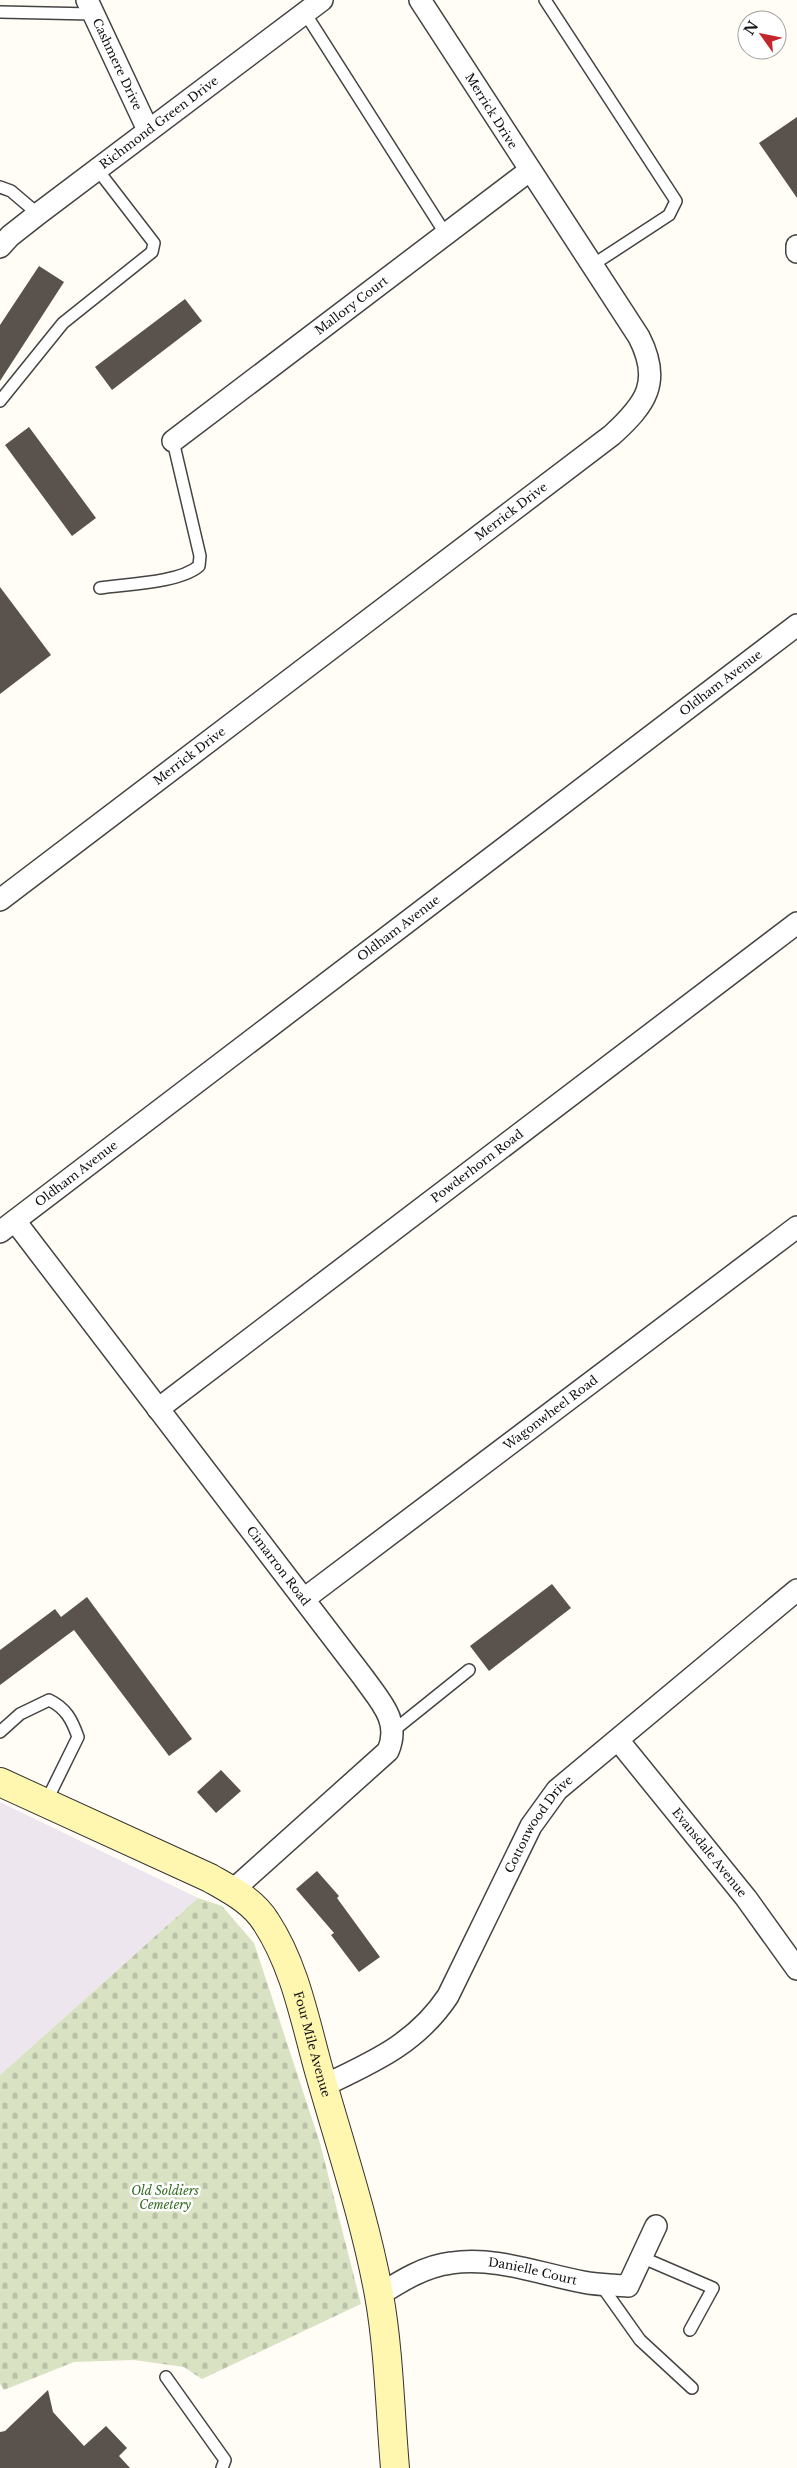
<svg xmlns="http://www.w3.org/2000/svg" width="797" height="2468" font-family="'Libre Baskerville',serif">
<defs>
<pattern id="cemetery-stones" width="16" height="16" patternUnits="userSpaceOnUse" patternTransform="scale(1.25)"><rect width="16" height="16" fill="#d9e3c4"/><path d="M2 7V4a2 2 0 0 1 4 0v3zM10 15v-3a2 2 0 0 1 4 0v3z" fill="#b9c2a7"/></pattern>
</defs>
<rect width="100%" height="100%" fill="#fffdf5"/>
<!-- industrial -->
<path fill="#eee6ef" d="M0,1802l198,96 -198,177z"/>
<!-- cemetery -->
<path fill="url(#cemetery-stones)" d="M198,1898l24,8 32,37 66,200 41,161 -159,75 -18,-12 -50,-7 -60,2 -70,28 -4,-6v-309z"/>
<!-- building -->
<path fill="#5a524d" d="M797,117v81l-38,-55z
M39,266l25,16 -64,99v-56z
M185,299l17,22 -90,69 -17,-23z
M29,427l67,91 -24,18 -67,-91z
M0,587l51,68 -51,39z
M552,1584l19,24 -82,63 -19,-25z
M87,1597l105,142 -23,17 -95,-126 -74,55v-35l55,-41 6,8z
M221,1770l20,21 -25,22 -19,-21z
M317,1871l22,25 -2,2 43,59 -21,15 -28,-37 3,-2 -38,-44z
M48,2390l5,22 31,34 22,-20 21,22 -8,8 11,12h-130v-36l5,-1z"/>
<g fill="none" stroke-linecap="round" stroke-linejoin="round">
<!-- lane casing -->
<g stroke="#444" stroke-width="14">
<path id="lane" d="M545,0l131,201 -7,14 -78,51
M0,12l92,2
M305,13l140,220
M0,187l11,4 27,23
M0,401l63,-78 89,-71 2,-9 -57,-74
M100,588c27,-4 79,-5 99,-22l1,-10 -27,-115
M393,1731l76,-61
M0,1732l20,-18 29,-14c17,8 23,20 29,37l-32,65
M641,2257l72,31 -23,42
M601,2285l39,55 52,48
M166,2377l59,83 -3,8"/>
</g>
<!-- street casing -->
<g stroke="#444" stroke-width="24">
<g id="street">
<path id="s1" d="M87,0l61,130"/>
<path d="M797,246v6"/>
<path id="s2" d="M0,247l10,-11 28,-22 284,-214"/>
<path id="s3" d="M173,441l356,-270"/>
<path id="s4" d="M0,900l612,-465c34,-31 50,-53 27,-98l-219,-337"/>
<path id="s5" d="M15,1221l348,456c17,24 38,44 25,74l-155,139"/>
<path id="s6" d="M0,1232l797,-607"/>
<path id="s7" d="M158,1409l639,-486"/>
<path id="s8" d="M304,1599l493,-372"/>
<path id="s9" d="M618,1740l128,158 51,71"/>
<path id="s10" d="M323,2086c50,-24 93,-42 125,-90l83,-170 26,-36 240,-200"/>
<path id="s11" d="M379,2295c22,-14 46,-29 72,-32 44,-7 89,11 132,19 14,3 30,3 45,4l28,-60"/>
</g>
</g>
<!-- secondary casing -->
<g stroke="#333" stroke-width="30">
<g id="secondary">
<path id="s12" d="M0,1782l210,96c21,12 43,23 56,44 29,44 39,99 53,149 21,74 46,148 60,224 10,56 11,116 16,173"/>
</g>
</g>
<!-- lane -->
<use href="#lane" stroke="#fff" stroke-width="11"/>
<!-- street -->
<use href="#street" stroke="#fff" stroke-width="21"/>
<!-- secondary -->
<use href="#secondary" stroke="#fff6b0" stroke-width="28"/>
</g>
<g text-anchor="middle" stroke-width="5" stroke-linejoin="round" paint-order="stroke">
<!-- street labels -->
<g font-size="12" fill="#111" stroke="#fff">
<text dy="4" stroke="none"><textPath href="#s1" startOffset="71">Cashmere Drive</textPath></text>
<text transform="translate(491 111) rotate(58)" y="4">Merrick Drive</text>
<text dy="4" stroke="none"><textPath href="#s2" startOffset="202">Richmond Green Drive</textPath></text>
<text dy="4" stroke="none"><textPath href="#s3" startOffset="224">Mallory Court</textPath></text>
<text dy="4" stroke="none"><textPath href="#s4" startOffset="642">Merrick Drive</textPath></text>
<text dy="4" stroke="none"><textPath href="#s6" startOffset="906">Oldham Avenue</textPath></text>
<text dy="4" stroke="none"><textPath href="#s4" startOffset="238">Merrick Drive</textPath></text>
<text dy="4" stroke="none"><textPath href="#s6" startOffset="501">Oldham Avenue</textPath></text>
<text dy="4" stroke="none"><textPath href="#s7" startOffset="401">Powderhorn Road</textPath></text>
<text dy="4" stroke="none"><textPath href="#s6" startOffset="96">Oldham Avenue</textPath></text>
<text dy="4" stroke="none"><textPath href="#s8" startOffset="309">Wagonwheel Road</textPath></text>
<text dy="4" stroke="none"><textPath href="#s5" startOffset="434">Cimarron Road</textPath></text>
<text dy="4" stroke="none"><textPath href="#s10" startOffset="351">Cottonwood Drive</textPath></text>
<text dy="4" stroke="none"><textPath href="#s9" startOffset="145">Evansdale Avenue</textPath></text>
<text dy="4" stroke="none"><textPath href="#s12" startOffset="434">Four Mile Avenue</textPath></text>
<text dy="4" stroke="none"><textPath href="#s11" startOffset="162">Danielle Court</textPath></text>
</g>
<!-- park labels -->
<g font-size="12" font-style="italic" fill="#2f6b1f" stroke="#fff">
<text x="165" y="2195">Old Soldiers<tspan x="165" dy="14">Cemetery</tspan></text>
</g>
</g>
<!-- north arrow -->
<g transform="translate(762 35) rotate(303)"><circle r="24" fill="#ffffff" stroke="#a0a0a0"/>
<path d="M0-4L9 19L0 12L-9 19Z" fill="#c4262e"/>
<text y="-8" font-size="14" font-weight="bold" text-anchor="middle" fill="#111111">N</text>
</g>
</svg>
